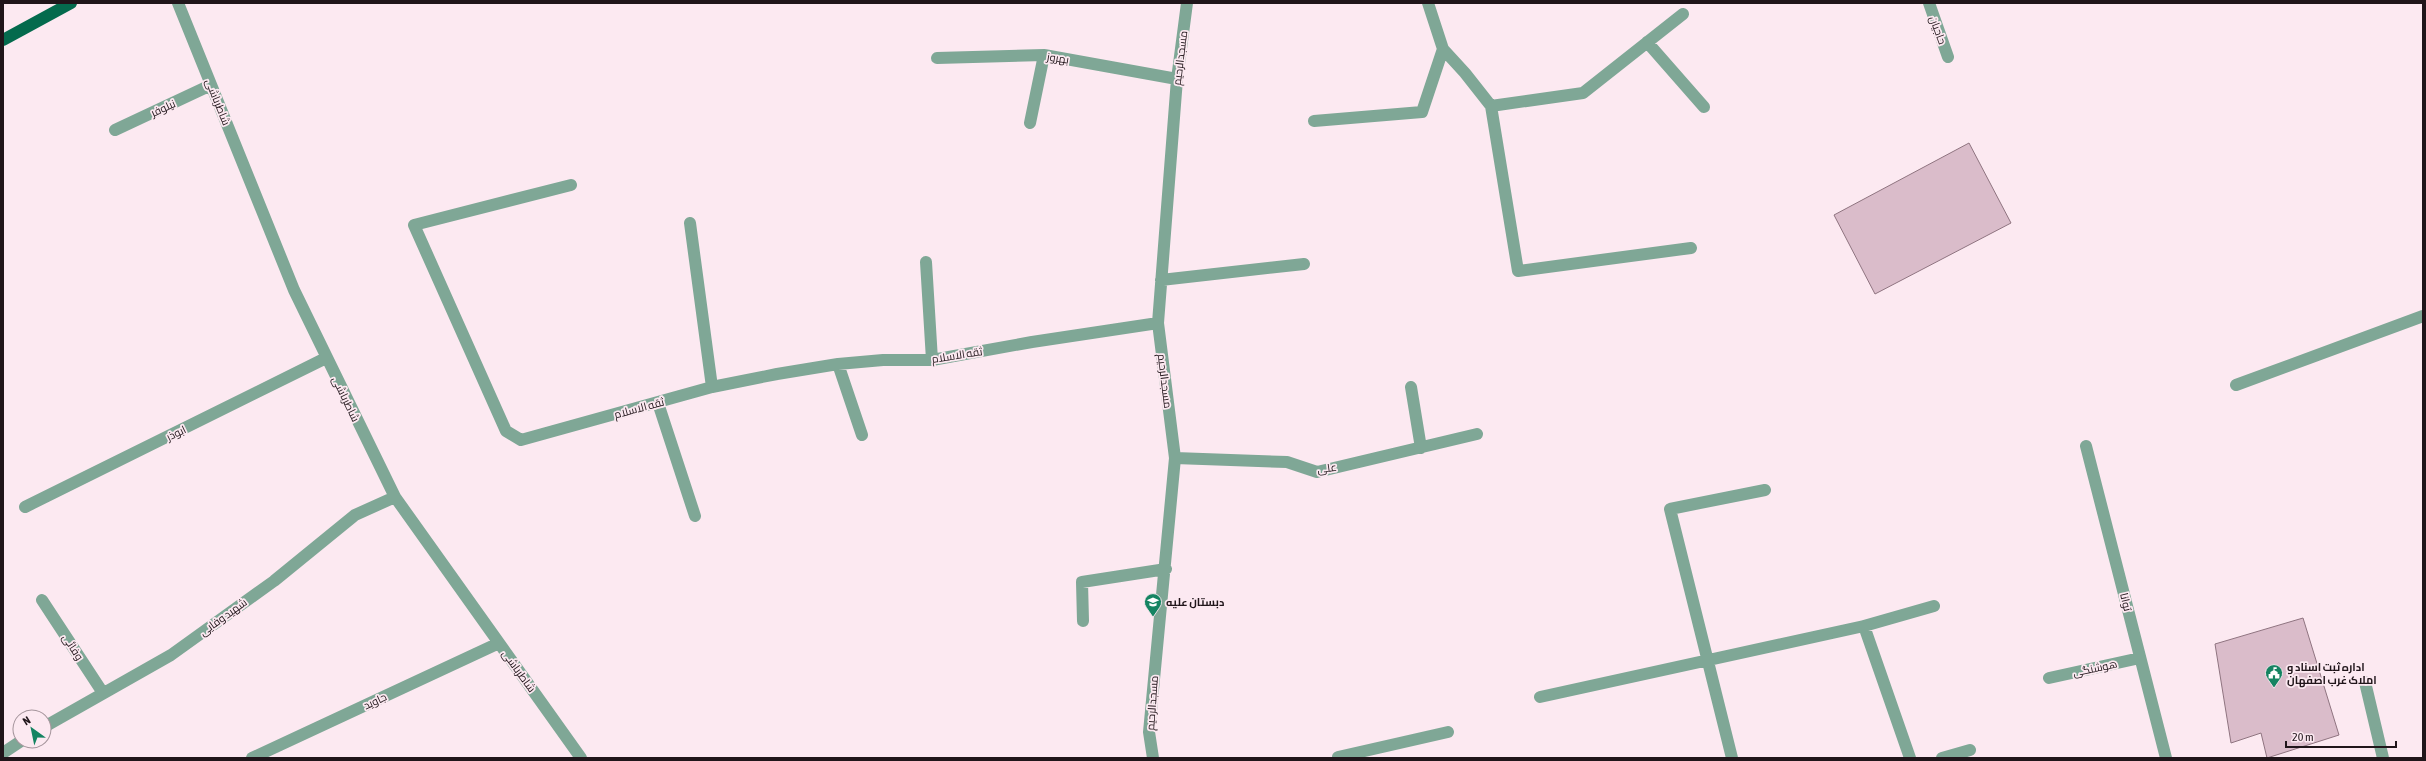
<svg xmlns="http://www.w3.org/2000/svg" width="2426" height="761" font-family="'Asap Condensed',Cairo,sans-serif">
<rect width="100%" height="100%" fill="#fce9f1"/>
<!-- building -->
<path fill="#dabcca" stroke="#8f7480" d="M1969,143l42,80 -136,71 -41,-79z
M2303,618l36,117 -72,23 -6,-25 -30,10 -16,-99z"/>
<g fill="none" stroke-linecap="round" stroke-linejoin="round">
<!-- minor -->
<path stroke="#7fa796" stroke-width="12" d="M178,3l116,287 101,207 186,261
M1428,3l15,46 22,24 26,33 27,165 173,-23
M1929,3l19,54
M1647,42l57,65
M937,58l107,-3 133,24
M1491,106l92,-13 100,-79
M1314,121l108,-9 21,-63
M1030,123l14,-68
M115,130l96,-45
M571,185l-157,40 92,206 15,9 191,-53 65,-13 61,-10 45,-4h49l100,-18 126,-19
M690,223l22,164
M926,262l6,98
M1161,280l143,-16
M838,364l24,71
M2236,385l187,-69
M1411,387l10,61
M658,403l37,113
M2086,446l80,312
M1175,458l112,4 30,10 160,-38
M25,507l301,-149
M42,600l61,93
M1083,621l-1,-39 84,-13
M1864,626l46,132
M2049,678l91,-20
M2365,682l18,76
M1540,697l324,-71 70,-20
M44,727l127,-72 103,-74 81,-66 40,-18
M3,753l18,-12
M1338,757l110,-25
M252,758l247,-115
M1153,758l-4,-26 26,-274 -17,-135 19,-244 10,-76
M1732,758l-62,-249 95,-19
M1942,758l28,-8"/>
<!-- major -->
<path stroke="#046a4d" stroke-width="12" d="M3,40l68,-37"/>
</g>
<!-- icons -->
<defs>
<g id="school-pin" transform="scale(0.9)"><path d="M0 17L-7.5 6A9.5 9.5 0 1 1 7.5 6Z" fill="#158462" stroke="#fce9f1"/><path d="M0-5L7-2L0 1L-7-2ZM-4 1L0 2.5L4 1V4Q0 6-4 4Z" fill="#fff"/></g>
<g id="civic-pin" transform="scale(0.9)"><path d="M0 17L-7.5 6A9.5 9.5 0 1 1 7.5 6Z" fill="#158462" stroke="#fce9f1"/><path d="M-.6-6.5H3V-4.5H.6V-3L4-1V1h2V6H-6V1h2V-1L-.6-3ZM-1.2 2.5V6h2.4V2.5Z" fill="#fff"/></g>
</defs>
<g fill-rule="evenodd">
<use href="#school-pin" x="1153" y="602"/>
<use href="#civic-pin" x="2274" y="673"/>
</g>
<g text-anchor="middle" stroke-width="3.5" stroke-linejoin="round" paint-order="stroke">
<!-- street labels -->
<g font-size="11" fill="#20151a" stroke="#fce9f1">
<text transform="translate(1938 30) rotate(70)" y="4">حاجیان</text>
<text transform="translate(1058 58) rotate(9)" y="4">بهروز</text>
<text transform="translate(1180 58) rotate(-83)" y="4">مسجدالرحیم</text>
<text transform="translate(218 102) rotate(68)" y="4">شاطرباشی</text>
<text transform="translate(163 108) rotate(-25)" y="4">نیلوفر</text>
<text transform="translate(957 355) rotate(-9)" y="4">ثقه الاسلام</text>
<text transform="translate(1165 381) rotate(83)" y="4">مسجدالرحیم</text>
<text transform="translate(346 399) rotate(64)" y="4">شاطرباشی</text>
<text transform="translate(639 408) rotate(-15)" y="4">ثقه الاسلام</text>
<text transform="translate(176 433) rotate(-26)" y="4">ابوذر</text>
<text transform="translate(1327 468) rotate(-8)" y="4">علی</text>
<text transform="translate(2126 602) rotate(76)" y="4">توانا</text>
<text transform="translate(223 617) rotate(-36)" y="4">شهید وفایی</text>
<text transform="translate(73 647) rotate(57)" y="4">وفائی</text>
<text transform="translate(2095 668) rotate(-12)" y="4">هوشنگی</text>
<text transform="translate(519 671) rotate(54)" y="4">شاطرباشی</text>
<text transform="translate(375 701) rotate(-25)" y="4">جاوید</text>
<text transform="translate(1152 703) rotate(-86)" y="4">مسجدالرحیم</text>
</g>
<!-- poi labels -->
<g font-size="11" font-weight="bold" fill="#20151a" stroke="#fce9f1" text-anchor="start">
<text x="1166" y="606">دبستان علیه</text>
<text x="2287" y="671">اداره ثبت اسناد و<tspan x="2287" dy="13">املاک غرب اصفهان</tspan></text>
</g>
</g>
<!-- border -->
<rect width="2426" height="761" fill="none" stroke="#20151a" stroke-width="8"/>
<!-- north arrow -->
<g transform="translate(32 729) rotate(327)"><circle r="19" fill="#fce9f1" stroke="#a4949b"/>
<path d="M0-3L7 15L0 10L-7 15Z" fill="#158462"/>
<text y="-6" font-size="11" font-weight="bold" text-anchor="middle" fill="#20151a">N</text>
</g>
<!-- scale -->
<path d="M2286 741v6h110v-6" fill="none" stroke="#20151a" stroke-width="2"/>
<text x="2292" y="741" font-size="12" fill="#20151a" stroke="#fce9f1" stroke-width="3" paint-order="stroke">20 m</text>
</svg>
